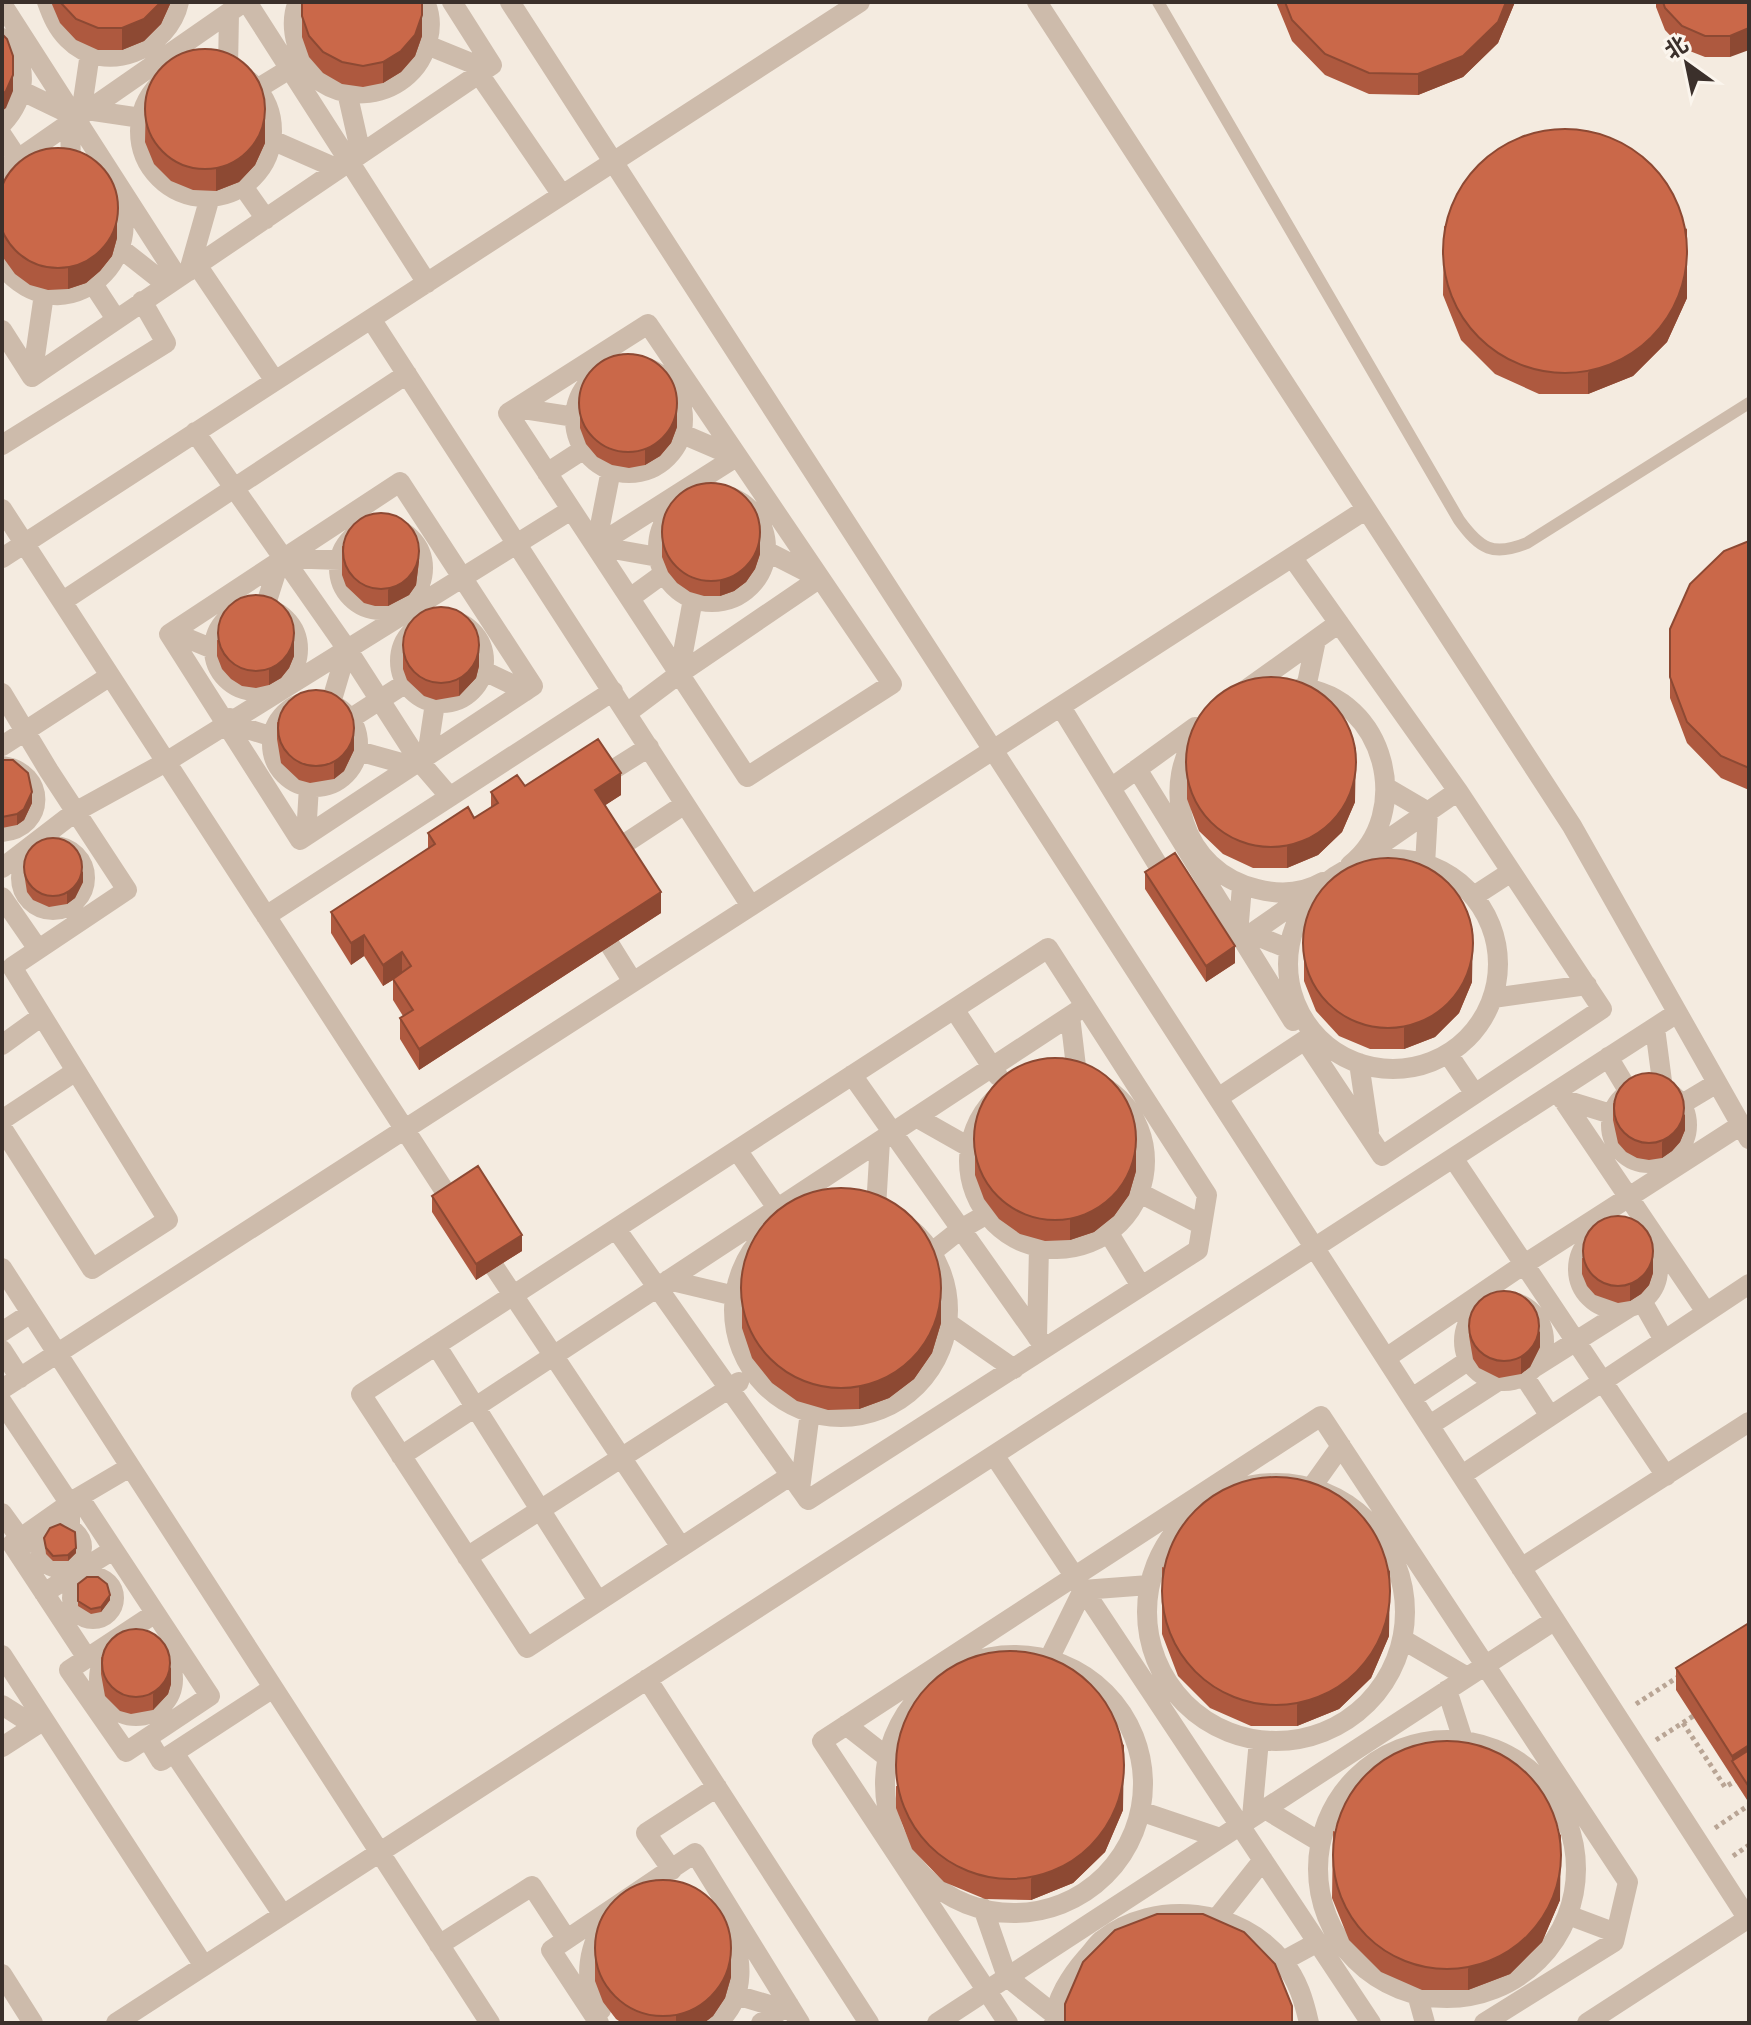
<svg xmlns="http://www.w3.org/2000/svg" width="1751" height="2025" font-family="'Fira Sans Condensed','Noto Sans SC',sans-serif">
<rect width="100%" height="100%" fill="#f4ebe0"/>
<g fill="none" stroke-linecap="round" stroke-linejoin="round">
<!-- path -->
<path stroke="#b9a595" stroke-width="5" stroke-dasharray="4 4" stroke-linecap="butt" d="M1636,1704l45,-29
M1683,1723l42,64 24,-14
M1656,1740l42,-27
M1715,1828l34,-23
M1733,1856l16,-11"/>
<!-- lane -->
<path stroke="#cdbbab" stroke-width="12" d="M1158,2l301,518c21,29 34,37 68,23l222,-140"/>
<!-- street -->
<path stroke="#cdbbab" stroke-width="20" d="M47,2c5,14 10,26 21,37 37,38 101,10 111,-37
M247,2l180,281
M298,2c-6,14 -5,29 -1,43 16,69 117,62 131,-6 3,-12 2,-26 -3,-37
M510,2l1238,1917
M1037,2l535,824 177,313
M2,4l176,274
M2,38c29,24 24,61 0,86
M427,45l59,24
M140 131a66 66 0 1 1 132 0a66 66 0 1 1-132 0Z
M228,68l1,-55
M479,74l83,121
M257,89l44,-27
M22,91l54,26
M347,92l14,62
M87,110l54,8
M81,114l9,-61
M70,122l1,43
M2,135l16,24 2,11
M272,140l66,29
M2,170l242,-168
M242,185l24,34
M120,248l47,37
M197,265l78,116
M2,266c73,84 166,-35 98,-87
M189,271l21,-74
M93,284l23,35
M371,319l380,587
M648,324l244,360 -145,93 -239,-364z
M2,330l30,47 460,-312 -40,-63
M575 419a54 54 0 1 1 108 0a54 54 0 1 1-108 0Z
M32,377l12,-83
M517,408l58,9
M195,432l152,217 72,112 31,36
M680,433l56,24
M2,445l164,-102 -24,-42
M547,473l37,-24
M400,482l133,204 -233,154 -131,-206z
M658 548a54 54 0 1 1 108 0a54 54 0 1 1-108 0Z
M2,509l455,701
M339 568a42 42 0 1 1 84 0a42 42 0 1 1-84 0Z
M596,546l140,-89
M596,546l15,-76
M596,546l62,11
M766,551l51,26
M2,558l858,-556
M283,558l57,2
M630,598l33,-24
M63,601l344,-227
M214 649a42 42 0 1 1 84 0a42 42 0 1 1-84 0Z
M265,607l15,-47
M400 661a42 42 0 1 1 84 0a42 42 0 1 1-84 0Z
M172,632l41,17
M482,670l44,21
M679,674l14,-75
M1301,688c84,9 114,126 49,177
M1306,688l10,-48
M2,693l47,78 78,119 -115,77 156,253 -76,49 -90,-141
M1240,694l99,-71
M272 744a43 43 0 1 1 86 0a43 43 0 1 1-86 0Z
M331,703l16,-54
M1061,707l111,181
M627,713l52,-39 141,-96
M230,718l-2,5 45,14
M350,719l56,-36
M1203,726c-47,59 -21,145 54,163 23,6 45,5 66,-7
M2,746l108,-70
M358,751l54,15
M427,756l8,-53
M2,766c45,6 44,62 0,66
M1137,769l156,252
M595,781l54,-34
M1111,788l84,-61
M1387,788l41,24 -3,53
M306,836l3,-50
M21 878a32 32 0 1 1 64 0a32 32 0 1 1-64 0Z
M609,854l76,-50
M1367,854l91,-63
M1288 964a105 105 0 1 1 210 0a105 105 0 1 1-210 0Z
M2,868l73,-56 91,-50 405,-252
M1474,896l37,-24
M2,897l36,52
M266,916l347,-225
M600,929l33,53
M1238,934l4,-48
M1252,934l37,15
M1242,940l69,-48
M1493,998l94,-13
M954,1009l44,67
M1070,1016l7,59
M1655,1028l8,61
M2,1045l40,-29
M1448,1054l27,40
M1608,1057l21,35
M1359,1063l10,68
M969 1161a88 88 0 1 1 176 0a88 88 0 1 1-176 0Z
M852,1075l193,273
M1611 1125a38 38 0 1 1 76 0a38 38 0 1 1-76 0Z
M1557,1091l149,221
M1218,1098l87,-58 77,116 220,-147 -144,-218 -166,-234
M1562,1099l49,15
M1682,1104l35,-21
M916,1117l53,30
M2,1120l74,-49
M737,1150l40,58
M1453,1158l213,318
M1138,1192l64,33
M734 1310a107 107 0 1 1 214 0a107 107 0 1 1-214 0Z
M876,1208l4,-67
M616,1229l192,271 390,-250 9,-55 -159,-247c-229,149 -458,298 -687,446l166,254 263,-172
M1578 1269a40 40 0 1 1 80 0a40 40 0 1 1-80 0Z
M1108,1232l33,54
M481,1247l200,300
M932,1252l29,-23 26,-15
M2,1268l488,755
M668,1280l67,16
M1642,1301l22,39
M1464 1341a40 40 0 1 1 80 0a40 40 0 1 1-80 0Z
M948,1323l66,46
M2,1332l29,-19
M1037,1337l2,-90
M436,1345l162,256
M2,1350l18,28
M1386,1358l131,-89 224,-144
M1535,1367l95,-60
M1524,1376l26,40
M2,1389l1363,-879
M1412,1398l57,-38
M2,1402l68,102v24c37,27 -23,60 -30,23 -3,-19 14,-27 30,-23
M1430,1425l68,-44
M994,1455l377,568
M401,1456l684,-450
M1462,1475l287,-191
M1147 1612a129 129 0 1 1 258 0a129 129 0 1 1-258 0Z
M1311,1488l30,-42
M800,1489l10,-77
M79,1497l131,199 -84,56 -57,-82 85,-56
M2,1513l18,25 12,5
M467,1557l272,-175
M1521,1568l228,-146
M72 1598a21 21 0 1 1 42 0a21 21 0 1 1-42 0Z
M44,1593l69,-43
M1402,1639l65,38
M99 1679a37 37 0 1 1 74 0a37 37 0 1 1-74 0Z
M2,1655l202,311
M885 1784a129 129 0 1 1 258 0a129 129 0 1 1-258 0Z
M87,1658l-75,-114 67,-47 51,-30
M1049,1659l34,-69 66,-5
M647,1679l222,344
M1447,1690l17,53
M2,1705l33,21
M846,1725l41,32
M147,1738l14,23 112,-73
M1318 1869a129 129 0 1 1 258 0a129 129 0 1 1-258 0Z
M2,1747l42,-27
M174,1753l109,162
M1265,1809l55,33
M1140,1811l80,27
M1252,1817l7,-77
M672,1870l-26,-37 71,-46
M983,1908l24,69 48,38
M1568,1915l48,18
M1217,1918l46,-58
M439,1945l93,-59 34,52
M1283,1961l35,-19
M2,1974l31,49
M1417,1994l8,29
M736,1995l47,14
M601,2010c-20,-28 -13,-68 9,-92
M116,2023l1561,-1010
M599,2023l-48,-73 144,-97 105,170
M717,2023c29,-25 28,-69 8,-99
M761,2023l28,-18
M937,2023l618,-403
M1008,2023l-186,-282 499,-325 307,466 -14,60 -130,81
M1054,2023c1,-23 17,-48 32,-65 5,-5 10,-13 16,-18 53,-42 139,-32 181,22 15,18 21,39 26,61
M1587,2023l162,-105"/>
</g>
<!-- wall -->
<path fill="#ae593f" d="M51,2h120l-10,22 -17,17 -22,9h-24l-22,-10 -16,-17z
M302,2l120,34 -7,20 -14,16 -18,11 -20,4 -21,-3 -19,-11 -14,-16 -7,-20z
M1276,2h239l-17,41 -35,34 -45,18 -49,-1 -44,-19 -33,-34z
M1656,2h93l-19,55h-25l-23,-9 -17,-18 -9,-23z
M146,97l119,46 -10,22 -16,17 -23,9 -23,-1 -22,-9 -17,-17 -9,-22z
M2,182l115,56 -5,18 -12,15 -14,12 -18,6 -20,1 -18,-5 -15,-11 -13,-18z
M1444,226l243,72 -20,44 -34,34 -45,18h-49l-44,-20 -34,-34 -18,-45z
M677,394v33l-6,16 -11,13 -15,9 -16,3 -17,-3 -15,-8 -11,-13 -6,-16v-31z
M662,524l98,30 -5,15 -9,13 -12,9 -14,5h-16l-14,-4 -13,-9 -9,-11 -6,-15z
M1749,541v249l-28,-12 -34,-35 -17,-45v-69z
M342,546l77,15 -3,24 -7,10 -21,11h-13l-11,-3 -18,-17 -4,-11z
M403,639l76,27 -3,12 -17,18 -23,4 -12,-4 -17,-16 -4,-11z
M217,640l77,16 -5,12 -8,10 -12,7 -13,3 -14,-2 -11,-7 -9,-10 -5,-13z
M277,722l77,28 -10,21 -10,8 -24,4 -11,-3 -18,-17 -4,-24z
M1187,745l168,57 -13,30 -24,23 -31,13h-34l-30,-14 -24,-23 -12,-32z
M2,760l30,43 -8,17 -7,5 -15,3z
M525,786l96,9 -16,10 56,108 -242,157 -19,-31v-21l3,-2 -10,-16v-20l-10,6 -19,-30 -13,9 -20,-32v-21l97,-63v-16l46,-15 17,-11v-15z
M24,862l59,20 -8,16 -8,6 -18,3 -16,-7 -6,-8 -3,-19z
M1145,872l90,91 -29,19 -61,-93z
M1304,926l168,56 -13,31 -24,24 -31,12h-34l-31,-13 -23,-25 -12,-30z
M1613,1103l72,27 -5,12 -8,9 -10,7 -13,2 -12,-2 -11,-6 -8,-9 -5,-23z
M975,1126l161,45 -7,24 -15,21 -20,16 -24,8 -25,1 -25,-7 -21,-15 -15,-20 -9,-24z
M432,1196l90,55 -46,29 -44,-68z
M1582,1258l71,15 -4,12 -8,9 -11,7 -12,2 -23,-8 -8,-9 -5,-12z
M742,1272l199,51 -9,30 -18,26 -25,19 -30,11 -31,1 -31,-9 -25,-18 -20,-25 -10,-30z
M1469,1320l71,27 -10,20 -9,7 -22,4 -20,-10 -6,-9 -4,-23z
M44,1538l32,15 -8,8h-15l-7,-7z
M1162,1567l227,69 -18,42 -32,31 -42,17h-46l-41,-18 -32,-32 -16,-42z
M78,1584l32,16 -9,12 -10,2 -13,-8z
M1749,1623v180l-73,-113v-22z
M101,1657l70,27 -3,10 -15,16 -22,4 -11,-3 -15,-15 -4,-22z
M896,1786l227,24 -18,42 -32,31 -42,17 -46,-1 -41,-17 -32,-33 -16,-41z
M1333,1831l227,69 -18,42 -32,32 -42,16h-46l-41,-18 -32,-32 -17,-42z
M595,1936l136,41 -6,21 -12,18 -9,7h-82l-6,-4 -13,-17 -8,-21z"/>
<!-- shaded-wall -->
<path fill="#8d4933" d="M161,2h10l-10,22 -17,17 -22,9v-22z
M1506,2h9l-17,41 -35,34 -45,18v-21z
M422,15v21l-7,20 -14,16 -18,11v-21z
M1749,28v22l-19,7v-21z
M13,56v35l-7,17 -4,3v-16z
M265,98v45l-10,22 -16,17 -23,9v-22z
M117,216v22l-5,18 -12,15 -14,12 -18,6v-21z
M1687,228v70l-20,44 -34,34 -45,18v-21z
M677,411v16l-6,16 -11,13 -15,9v-16z
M760,538v16l-5,15 -9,13 -12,9 -14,5v-17z
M419,544v17l-3,24 -7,10 -21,11v-16z
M294,639v17l-5,12 -8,10 -12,7v-16z
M479,650v16l-3,12 -17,18v-17z
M354,734v16l-10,21 -10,8v-16z
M1356,747l-1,55 -13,30 -24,23 -31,13v-21z
M621,773v22l-26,17v-22z
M32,792v11l-8,17 -7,5v-11z
M83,871v11l-8,16 -8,6v-11z
M661,892v21l-242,157v-21z
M1473,928l-1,54 -13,31 -24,24 -31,12v-21z
M364,935v21l-13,9v-22z
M1235,946v17l-29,19v-16z
M402,952v22l-19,12v-21z
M1685,1114v16l-5,12 -8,9 -10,7v-16z
M1136,1150v21l-7,24 -15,21 -20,16 -24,8v-21z
M522,1235v16l-46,29v-16z
M1653,1257v16l-4,12 -8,9 -11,7v-17z
M941,1301v22l-9,30 -18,26 -25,19 -30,11v-22z
M1540,1331v16l-10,20 -9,7v-17z
M76,1548v5l-8,8v-6z
M1390,1570l-1,66 -18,42 -32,31 -42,17v-21z
M110,1595v5l-9,12v-5z
M171,1667v17l-3,10 -15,16v-16z
M1124,1744l-1,66 -18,42 -32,31 -42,17v-21z
M1749,1745v21l-17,-5v-5z
M1561,1834l-1,66 -18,42 -32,32 -42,16v-21z
M731,1956v21l-6,21 -12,18 -9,7h-28v-8z"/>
<!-- building -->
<path fill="#ca6849" stroke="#8d4933" stroke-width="2" d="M60,2h101l-17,17 -22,9h-24l-22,-9z
M302,2h120v13l-7,20 -14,16 -18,11 -20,4 -21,-4 -19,-10 -14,-16 -7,-20z
M1285,2h221l-8,20 -35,34 -45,18 -49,-1 -44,-19 -33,-34z
M1663,2h86v26l-19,8h-25l-23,-10 -17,-18z
M2,34l5,5 6,17v19l-7,16 -4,4z
M145 109a60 60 0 1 1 120 0a60 60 0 1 1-120 0Z
M1443 251a122 122 0 1 1 244 0a122 122 0 1 1-244 0Z
M-2 208a60 60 0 1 1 120 0a60 60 0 1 1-120 0Z
M579 403a49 49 0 1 1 98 0a49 49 0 1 1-98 0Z
M662 532a49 49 0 1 1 98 0a49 49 0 1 1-98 0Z
M343 551a38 38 0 1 1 76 0a38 38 0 1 1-76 0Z
M1749,541v227l-28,-12 -34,-34 -17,-45v-48l20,-45 34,-33z
M218 633a38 38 0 1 1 76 0a38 38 0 1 1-76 0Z
M403 645a38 38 0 1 1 76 0a38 38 0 1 1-76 0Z
M1186 762a85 85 0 1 1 170 0a85 85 0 1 1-170 0Z
M278 728a38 38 0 1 1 76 0a38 38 0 1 1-76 0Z
M598,739l23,34 -26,17 66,102 -242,157 -19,-31 13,-8 -20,-31 18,-13 -9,-14 -19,13 -19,-30 -13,8 -20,-31 104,-68 -7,-11 40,-26 6,11 24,-15 -7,-11 26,-17 8,11z
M2,760h11l15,13 4,19 -8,17 -7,5 -15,3z
M24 867a29 29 0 1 1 58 0a29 29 0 1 1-58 0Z
M1175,853l60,93 -29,20 -61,-94z
M1303 943a85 85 0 1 1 170 0a85 85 0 1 1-170 0Z
M974 1139a81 81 0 1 1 162 0a81 81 0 1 1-162 0Z
M1614 1108a35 35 0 1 1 70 0a35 35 0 1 1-70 0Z
M478,1166l44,69 -46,29 -44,-68z
M741 1288a100 100 0 1 1 200 0a100 100 0 1 1-200 0Z
M1583 1251a35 35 0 1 1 70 0a35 35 0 1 1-70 0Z
M1469 1326a35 35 0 1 1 70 0a35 35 0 1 1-70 0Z
M1162 1591a114 114 0 1 1 228 0a114 114 0 1 1-228 0Z
M60,1524l15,8 1,16 -8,7 -15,1 -7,-8 -2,-10 6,-10z
M87,1577h11l9,7 3,11 -9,12 -10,2 -13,-8v-17z
M1749,1623v122l-17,11 -56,-88z
M102 1663a34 34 0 1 1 68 0a34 34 0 1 1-68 0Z
M896 1765a114 114 0 1 1 228 0a114 114 0 1 1-228 0Z
M1333 1855a114 114 0 1 1 228 0a114 114 0 1 1-228 0Z
M1749,1750v37l-17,-26z
M595 1948a68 68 0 1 1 136 0a68 68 0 1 1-136 0Z
M1157,1914h46l41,18 31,32 17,42v17h-227v-19l18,-42 32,-32z"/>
<!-- border -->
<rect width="1751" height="2025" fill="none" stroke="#3b302b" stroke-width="8"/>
<!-- north arrow -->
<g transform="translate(1687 64) rotate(327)" stroke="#fbf5ed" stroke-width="6" paint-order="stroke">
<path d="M0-6L14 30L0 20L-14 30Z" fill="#3b302b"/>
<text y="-12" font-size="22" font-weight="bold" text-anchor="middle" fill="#3b302b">北</text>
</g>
</svg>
